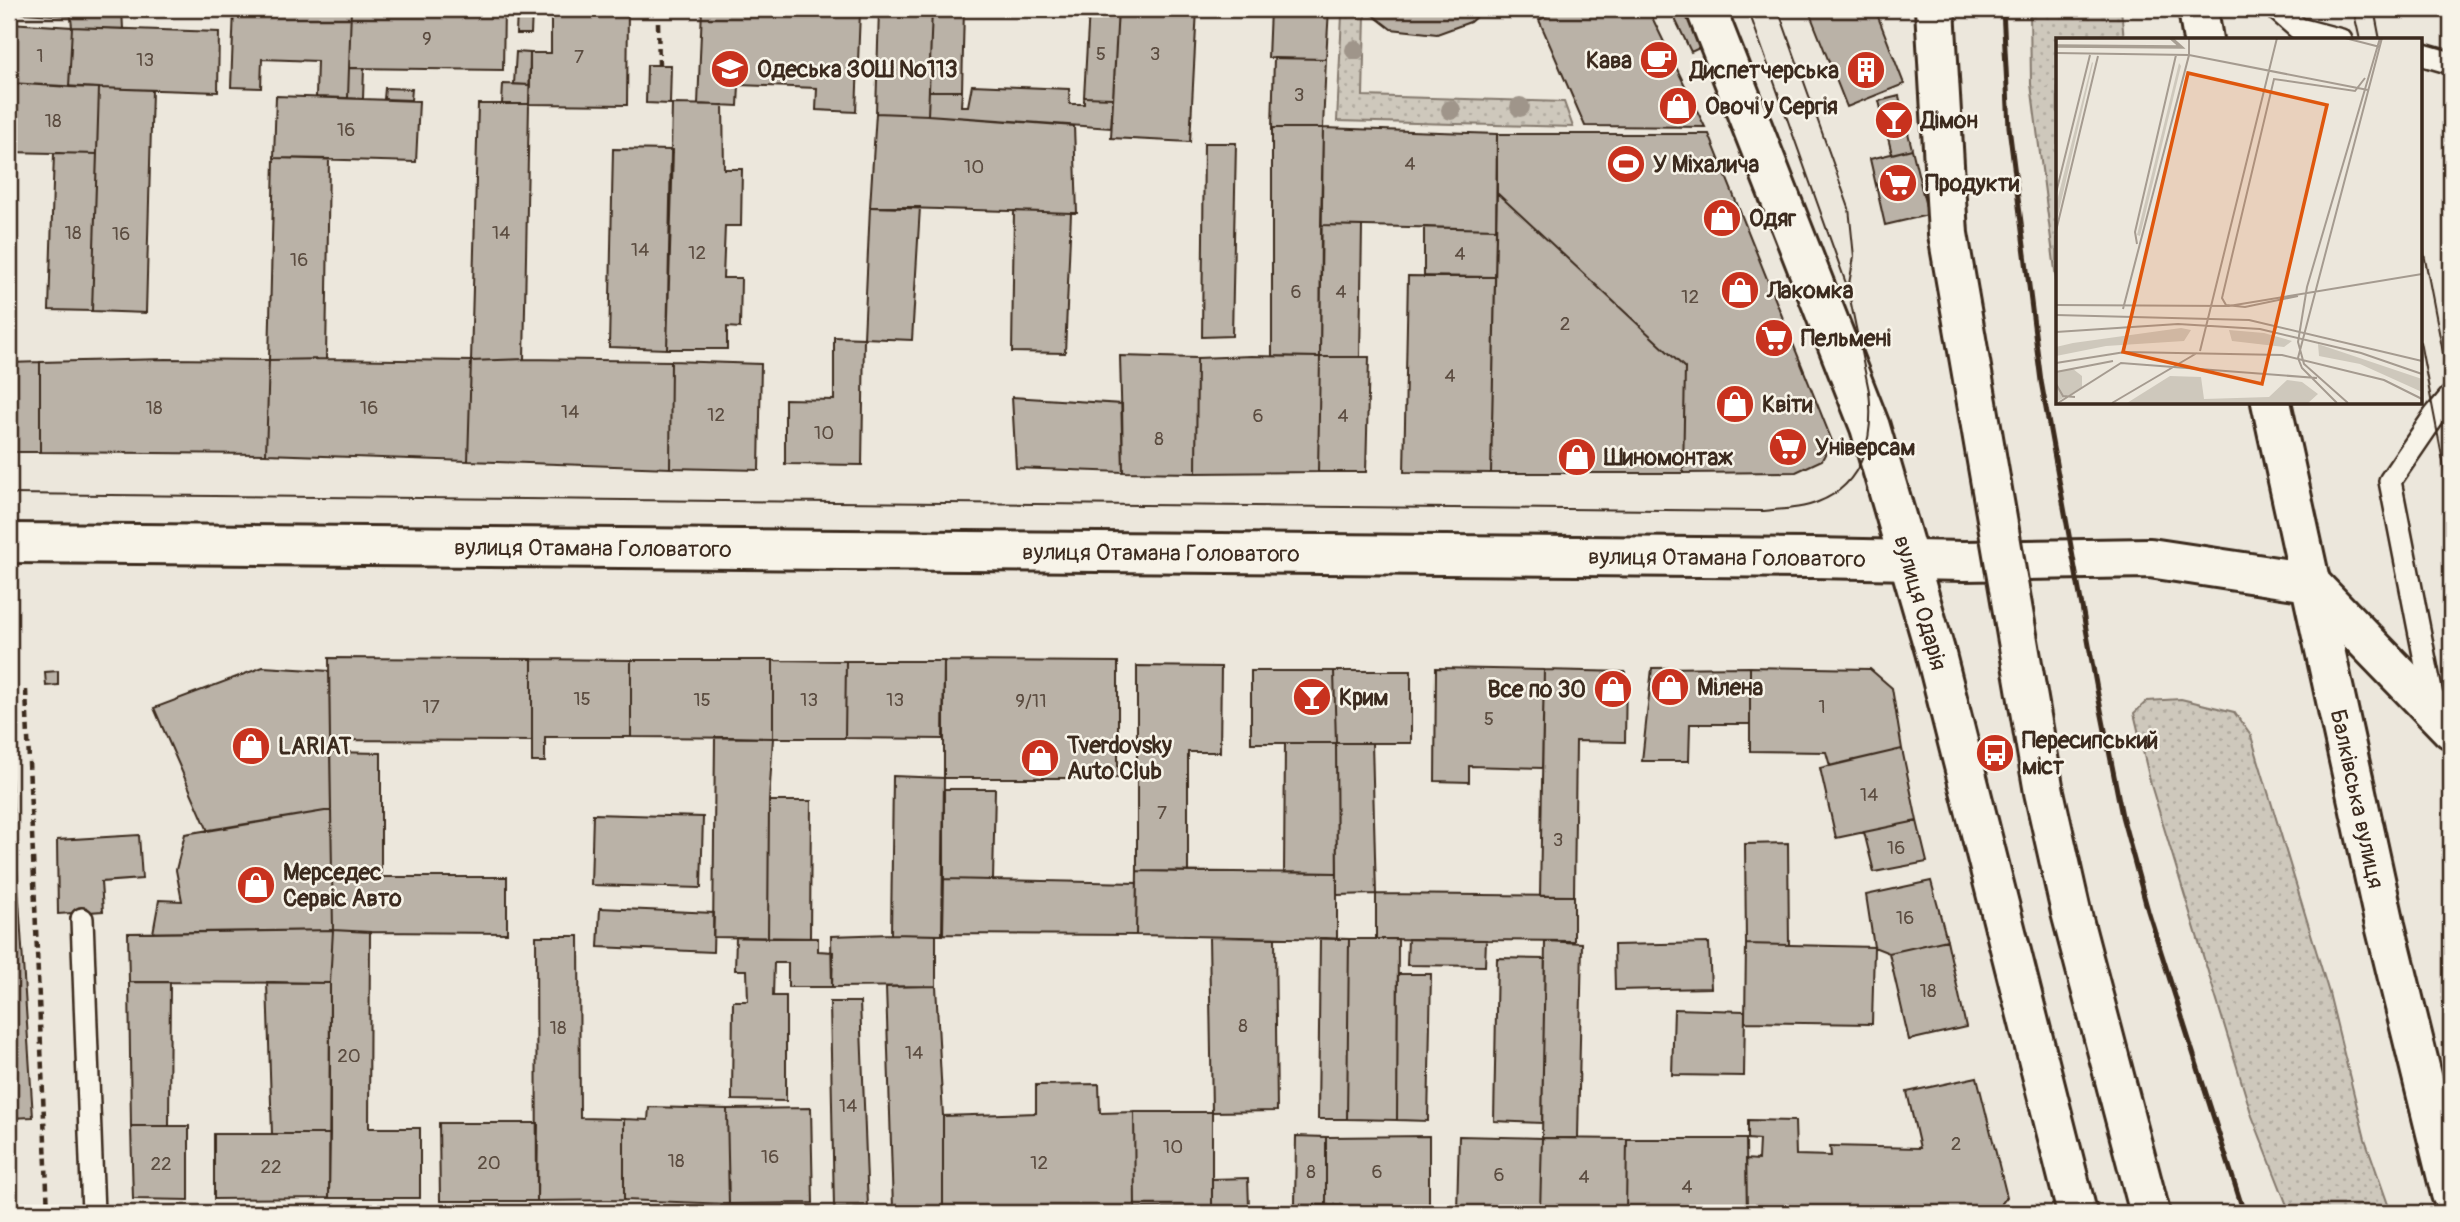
<svg xmlns="http://www.w3.org/2000/svg" width="2460" height="1222" font-family="Pangolin,sans-serif">
<defs>
<pattern id="grass-dots" width="8" height="8" patternUnits="userSpaceOnUse" patternTransform="scale(1.75)"><rect width="8" height="8" fill="#cec8bc"/><path d="M2 2h.1M6 6h.1" fill="none" stroke="#b2aca1" stroke-width="1.8" stroke-linecap="round"/></pattern>
</defs>
<rect width="100%" height="100%" fill="#ece7dc"/>
<filter id="ink" filterUnits="userSpaceOnUse"><feTurbulence type="fractalNoise" baseFrequency=".0143" numOctaves="2"/><feDisplacementMap in="SourceGraphic" scale="14" xChannelSelector="R" yChannelSelector="G"/><feConvolveMatrix kernelMatrix="1 2 1 2 8 2 1 2 1" color-interpolation-filters="sRGB"/></filter>
<g filter="url(#ink)">
<!-- grass -->
<path fill="url(#grass-dots)" stroke="#84796d" stroke-width="2" d="M2030,9h91l3,31h-66l-1,246 -26,-202z
M1342,15h23l-2,81 201,6 9,25 -236,-6z
M2181,699l53,13 17,24 78,257 36,146 26,74h-101l-38,-97 -101,-331 -17,-72 13,-12z"/>
<!-- building -->
<path fill="#bab2a7" stroke="#3b2a1e" stroke-width="2" d="M23,9h47v7l-47,-3z
M70,9h52l1,20 -51,-2z
M234,9h117l-3,89 -32,-1 1,-36 -55,-2 -1,29 -30,-1z
M351,9h153l-1,61 -154,-2z
M551,9h77l-1,96 -98,-1 1,-51h21z
M702,9h91l67,3 -4,100 -40,-2 1,-22 -78,-3 -1,21 -40,-2z
M879,9h53l-4,106 -52,-2z
M932,9h32l-2,82h-33z
M1089,9h29l-5,89 -29,-1z
M1118,9h79l-7,133 -79,-4z
M1270,9h59l-3,50 -58,-1z
M1365,9h120l-15,13 -33,12 -46,-5z
M1559,9h89l57,118 -120,-1 -46,-106z
M1808,9h67l29,75 -57,23z
M532,10l-1,24h-15l1,-23z
M1691,11l17,33 -17,8 -16,-33z
M9,23l63,4 -3,60 -60,-4z
M72,27l147,5 -1,60 -149,-5z
M516,52l14,1v32l-16,-1z
M1274,58l52,1 -3,69h-51z
M647,65h24l-1,39 -24,-1z
M349,68h15l-1,31 -15,-1z
M9,83l90,5 -2,66 -88,-2z
M503,84l27,1 -1,19h-27z
M972,85l97,4 1,15h14v-7l29,1 -2,30 -183,-13 1,-24h33l-1,15h7z
M99,88l53,2 -6,223 -54,-2z
M385,88l27,1 -1,11 -27,-1z
M276,96l143,5 -3,61 -142,-4z
M1899,96l13,53 -20,5 -13,-53z
M478,104h51l-5,255 -53,2z
M672,104l51,1 1,64h18l-1,57h-16l-2,52h18l-1,50 -13,-1v22h-60z
M876,113l52,2 146,11 3,87 -207,-6z
M1272,128h51l-3,229 -48,-1z
M1323,128l174,6 -1,95 -175,-4z
M1497,134h212l123,307 -10,19 -26,12 -113,1 2,-105 -188,-175z
M1204,143h32l-4,193 -30,1z
M613,149l60,1 -6,199 -58,-2z
M1912,149l16,66 -43,10 -15,-66z
M54,153l43,1 -5,157 -43,-1z
M274,158l55,1 -3,200 -57,1z
M1497,193l188,175 -2,105h-192z
M870,207h50l-8,133 -48,-2z
M1014,211l57,2 -6,140 -53,-1z
M1321,225l41,1 -2,131h-40z
M1424,227l72,2 -1,48h-71z
M1408,276l87,1 -4,196 -87,-1z
M834,337l30,1 -2,127 -77,-1v-65l49,1z
M1120,356l77,2 -1,115 -73,-1z
M1251,356l69,1 -2,115 -122,1 1,-115z
M1320,357h49l-3,115h-48z
M166,359l103,1 -3,94 -226,-2v-90z
M326,359l145,2 -3,100 -202,-7 3,-94z
M524,359l147,2 -1,107 -202,-7 3,-100z
M671,361l90,3 -2,106 -89,-2z
M40,362v90h-31v-89z
M1012,397l110,7 1,68 -107,-4z
M329,658l203,1v82l-202,-1z
M532,659l99,1v77h-86v25h-13z
M631,660h142v78l-142,-1z
M773,660l73,1 -1,77h-72z
M846,661h98l-1,78 -98,-1z
M944,661l174,1v116h-174z
M1137,666l84,1 -1,85h-32v120l-51,-1z
M263,667l66,4 2,139 -123,21 -54,-123z
M1750,667l120,2 22,19 10,61 -72,17 -4,-14 -76,-1z
M1750,667v57h-60l-1,37h-47l10,-93z
M1436,668l108,2 -2,98 -73,-2v16l-34,-1z
M1544,670l82,2 -1,70 -49,-1 -2,155h-34z
M58,671v14l-12,1 -1,-14z
M1251,671h83l2,72h-85z
M1334,671h77v72h-75z
M715,737l58,1 -4,63 -1,137 -55,-1z
M1285,743h51l1,130 -53,-1z
M1336,743h36l4,151 -39,1z
M9,746l24,371 -24,1z
M1902,749l15,72 -81,17 -16,-70z
M330,752l51,1v124h126v56l-137,-1 -37,-2z
M893,776l51,2 -2,157 -51,-1z
M944,789h51l-2,91 -49,-1z
M769,801h42l-1,137h-42z
M331,810l2,120 -180,3 6,-33 23,1 -6,-31 9,-36z
M593,814l110,3 -2,71 -110,-3z
M1917,821l10,41 -53,10 -10,-40z
M139,835l3,44 -41,3 2,29 -45,3 -1,-74z
M1788,843l1,102 -43,-1 -1,-100z
M1137,871l200,2v66l-201,-4z
M944,879l193,4 -1,52 -193,-1z
M1931,881l16,59 -58,13 -15,-6 -8,-52z
M1376,894l198,2v45l-198,-2z
M600,908l114,5 -1,39 -115,-5z
M333,930l37,2 -1,196h51v70h-91l1,-215z
M333,930l-3,53 -201,-1 -1,-49z
M891,934l45,1v51l-104,1 -1,-51z
M536,936h43l1,182 44,1v81l-87,1z
M736,937l82,1v13l15,1 -1,35h-44v-24h-14l-1,33h13v105l-54,-1 1,-99h15l-1,-31h-12z
M1209,937l66,1 2,173 -65,1z
M1320,938l29,1 -2,180h-29z
M1349,939h49l-1,181 -50,-1z
M1408,939l78,1 -1,26 -78,-1z
M1947,940l19,87 -57,13 -20,-87z
M1545,941l37,2 -4,195h-36z
M1709,943l2,45 -96,2 -1,-45z
M1746,944l128,3 -2,77 -127,-2z
M1497,958l48,1 -3,164 -48,-2z
M1398,974h33l-3,147 -31,-1z
M129,982h41l-1,144h-38z
M267,982l63,1v151h-58z
M936,986l7,130v92h-50l-7,-221z
M830,1002h30l8,205 -34,1z
M1674,1009l71,2 -1,65 -72,-1z
M1977,1077l30,120 -13,16 -247,-1 -1,-53 12,1 1,-20 -11,-1v-19l47,1 1,34 35,1 -1,-10 90,2 -13,-56z
M1099,1084l1,29 34,-1 1,96h-192v-92l93,-3v-28z
M649,1107l78,2 2,95 -105,-4v-81l24,1z
M811,1108l2,95 -84,1 -2,-95z
M1134,1112h78v95l-77,1z
M439,1123h99l-1,78h-97z
M131,1126h58v74l-56,-1z
M214,1134h116l-1,64 -115,1z
M1296,1136l30,1v68h-31z
M1429,1136v72l-103,-3v-68z
M1459,1136l83,2 -2,74 -83,-1z
M1542,1138l85,1 -1,74 -86,-1z
M1627,1139h119l1,73 -121,1z
M1248,1178l1,29h-37v-28z"/>
<g fill="none" stroke-linecap="round" stroke-linejoin="round">
<!-- lane casing -->
<g stroke="#3b2a1e" stroke-width="26">
<path id="lane" d="M2276,9l23,20 42,11
M2420,54l31,9
M2434,706l-44,-225 45,-66 16,-19
M82,919l11,294"/>
</g>
<!-- secondary casing -->
<g stroke="#3b2a1e" stroke-width="44">
<g id="secondary">
<path id="s1" d="M1706,9l164,418 65,224 142,562"/>
<path d="M2309,582l142,147"/>
</g>
</g>
<!-- primary casing -->
<g stroke="#3b2a1e" stroke-width="44">
<g id="primary">
<path d="M2198,9l5,31"/>
<path id="s2" d="M2271,402l114,523 66,269"/>
<path id="s3" d="M9,543l1804,15 151,3 186,-3 159,24"/>
</g>
</g>
<!-- path -->
<path stroke="#3b2a1e" stroke-width="4.5" stroke-dasharray="7 5" stroke-linecap="butt" d="M658,23l1,42
M26,690l22,523"/>
<!-- lane -->
<use href="#lane" stroke="#f7f3e8" stroke-width="21"/>
<!-- secondary -->
<use href="#secondary" stroke="#f7f3e8" stroke-width="38"/>
<!-- primary -->
<use href="#primary" stroke="#f7f3e8" stroke-width="38"/>
<!-- tram -->
<path stroke="#3b2a1e" stroke-width="2" d="M1778,9l71,199 5,49 -6,32
M2353,9l7,31
M2374,9l6,31
M2420,233l31,161
M2420,342l31,161
M9,494l1755,17c18,-2 37,-2 54,-9 47,-18 56,-66 51,-111l-21,-102 -100,-280"/>
<!-- rail -->
<path stroke="#3b2a1e" stroke-width="5" d="M2003,9l6,118 32,254 57,314 24,121 26,95 96,302"/>
<!-- street-bridge casing -->
<g stroke="#3b2a1e" stroke-width="44" stroke-linecap="butt">
<path id="street-bridge" d="M1935,9l13,225 96,558 27,120 79,301"/>
</g>
<!-- street-bridge -->
<use href="#street-bridge" stroke="#f7f3e8" stroke-width="38"/>
</g>
<!-- trees -->
<g fill="#9f958a">
<circle cx="1355" cy="50" r="10"/>
<circle cx="1520" cy="107" r="10"/>
<circle cx="1451" cy="110" r="10"/>
</g>
</g>
<!-- icons -->
<defs>
<g id="cafe-disc" transform="scale(2.0125)"><circle r="9.5" fill="#c8321e" stroke="#f7f3e8"/><path d="M-5.5-4.5H6V0H3Q3 3.5 0 3.5H-2.5Q-5.5 3.5-5.5 0ZM3-3.2v2h1.7v-2ZM-6 4.5H4V6H-6Z" fill="#fff"/></g>
<g id="school-disc" transform="scale(2.0125)"><circle r="9.5" fill="#c8321e" stroke="#f7f3e8"/><path d="M0-5L7-2L0 1L-7-2ZM-4 1L0 2.5L4 1V4Q0 6-4 4Z" fill="#fff"/></g>
<g id="building-disc" transform="scale(2.0125)"><circle r="9.5" fill="#c8321e" stroke="#f7f3e8"/><path d="M-4-6H4V6H1V3H-1V6H-4ZM-2.5-4.3h1.7v1.8h-1.7ZM.8-4.3h1.7v1.8H.8ZM-2.5-1h1.7V.8h-1.7ZM.8-1h1.7V.8H.8Z" fill="#fff"/></g>
<g id="shop-disc" transform="scale(2.0125)"><circle r="9.5" fill="#c8321e" stroke="#f7f3e8"/><path d="M-5-2.5h2.3a2.7 3.5 0 0 1 5.4 0H5L5.5 6h-11ZM-1.5-2.5h3a1.5 2.3 0 0 0-3 0Z" fill="#fff"/></g>
<g id="bar-disc" transform="scale(2.0125)"><circle r="9.5" fill="#c8321e" stroke="#f7f3e8"/><path d="M-6-5H6L.8 .8V4.5H3.5V6h-7V4.5H-.8V.8Z" fill="#fff"/></g>
<g id="stadium-disc" transform="scale(2.0125)"><circle r="9.5" fill="#c8321e" stroke="#f7f3e8"/><path d="M0-5a6.5 5 0 1 0 0 10a6.5 5 0 1 0 0-10ZM-3.5-1.8h7v3.6h-7Z" fill="#fff"/></g>
<g id="supermarket-disc" transform="scale(2.0125)"><circle r="9.5" fill="#c8321e" stroke="#f7f3e8"/><path d="M-6-5.5h2.5l.6 2H6L4.5 2H-2.5L-4.4-4H-6ZM-1.5 3.2a1.3 1.3 0 1 0 .1 0ZM3 3.2a1.3 1.3 0 1 0 .1 0Z" fill="#fff"/></g>
<g id="bus-disc" transform="scale(2.0125)"><circle r="9.5" fill="#c8321e" stroke="#f7f3e8"/><path d="M-5-6H5V4H4V6H2V4H-2V6H-4V4H-5ZM-3.5-4V0h7V-4ZM-3.5 1.2v1.5H-2V1.2ZM2 1.2v1.5H3.5V1.2Z" fill="#fff"/></g>
</defs>
<g fill-rule="evenodd">
<use href="#cafe-disc" x="1659" y="60"/>
<use href="#school-disc" x="730" y="69"/>
<use href="#building-disc" x="1866" y="70"/>
<use href="#shop-disc" x="1678" y="106"/>
<use href="#bar-disc" x="1894" y="120"/>
<use href="#stadium-disc" x="1626" y="164"/>
<use href="#supermarket-disc" x="1898" y="183"/>
<use href="#shop-disc" x="1722" y="218"/>
<use href="#shop-disc" x="1740" y="290"/>
<use href="#supermarket-disc" x="1774" y="338"/>
<use href="#shop-disc" x="1735" y="404"/>
<use href="#supermarket-disc" x="1788" y="447"/>
<use href="#shop-disc" x="1577" y="457"/>
<use href="#shop-disc" x="1670" y="687"/>
<use href="#shop-disc" x="1613" y="689"/>
<use href="#bar-disc" x="1312" y="697"/>
<use href="#shop-disc" x="251" y="746"/>
<use href="#bus-disc" x="1995" y="753"/>
<use href="#shop-disc" x="1040" y="758"/>
<use href="#shop-disc" x="256" y="885"/>
</g>
<g text-anchor="middle" stroke-width="5" stroke-linejoin="round" paint-order="stroke">
<!-- number labels -->
<g font-size="19" fill="#5b4c40">
<text x="427" y="45">9</text>
<text x="1101" y="60">5</text>
<text x="1155" y="60">3</text>
<text x="40" y="62">1</text>
<text x="579" y="63">7</text>
<text x="145" y="66">13</text>
<text x="1299" y="101">3</text>
<text x="53" y="127">18</text>
<text x="346" y="136">16</text>
<text x="1410" y="170">4</text>
<text x="974" y="173">10</text>
<text x="73" y="239">18</text>
<text x="501" y="239">14</text>
<text x="121" y="240">16</text>
<text x="640" y="256">14</text>
<text x="697" y="259">12</text>
<text x="1460" y="260">4</text>
<text x="299" y="266">16</text>
<text x="1296" y="298">6</text>
<text x="1341" y="298">4</text>
<text x="1690" y="303">12</text>
<text x="1565" y="330">2</text>
<text x="1450" y="382">4</text>
<text x="154" y="414">18</text>
<text x="369" y="414">16</text>
<text x="570" y="418">14</text>
<text x="716" y="421">12</text>
<text x="1258" y="422">6</text>
<text x="1343" y="422">4</text>
<text x="824" y="439">10</text>
<text x="1159" y="445">8</text>
<text x="582" y="705">15</text>
<text x="702" y="706">15</text>
<text x="809" y="706">13</text>
<text x="895" y="706">13</text>
<text x="1031" y="707">9/11</text>
<text x="431" y="713">17</text>
<text x="1822" y="713">1</text>
<text x="1489" y="725">5</text>
<text x="1869" y="801">14</text>
<text x="1162" y="819">7</text>
<text x="1558" y="846">3</text>
<text x="1896" y="854">16</text>
<text x="1905" y="924">16</text>
<text x="1928" y="997">18</text>
<text x="1243" y="1032">8</text>
<text x="558" y="1034">18</text>
<text x="914" y="1059">14</text>
<text x="349" y="1062">20</text>
<text x="848" y="1112">14</text>
<text x="1956" y="1150">2</text>
<text x="1173" y="1153">10</text>
<text x="770" y="1163">16</text>
<text x="676" y="1167">18</text>
<text x="489" y="1169">20</text>
<text x="1039" y="1169">12</text>
<text x="161" y="1170">22</text>
<text x="271" y="1173">22</text>
<text x="1311" y="1178">8</text>
<text x="1377" y="1178">6</text>
<text x="1499" y="1181">6</text>
<text x="1584" y="1183">4</text>
<text x="1687" y="1193">4</text>
</g>
<!-- poi labels -->
<g font-size="23" font-weight="bold" fill="#3b2a1e" stroke="#f7f3e8" text-anchor="start">
<text x="1632" y="68" text-anchor="end">Кава</text>
<text x="757" y="77">Одеська ЗОШ №113</text>
<text x="1839" y="78" text-anchor="end">Диспетчерська</text>
<text x="1705" y="114">Овочі у Сергія</text>
<text x="1921" y="128">Дiмон</text>
<text x="1653" y="172">У Міхалича</text>
<text x="1925" y="191">Продукти</text>
<text x="1749" y="226">Одяг</text>
<text x="1767" y="298">Лакомка</text>
<text x="1801" y="346">Пельмені</text>
<text x="1762" y="412">Квіти</text>
<text x="1815" y="455">Унiверсам</text>
<text x="1604" y="465">Шиномонтаж</text>
<text x="1697" y="695">Мілена</text>
<text x="1586" y="697" text-anchor="end">Все по 30</text>
<text x="1339" y="705">Крим</text>
<text x="2022" y="748">Пересипський<tspan x="2022" dy="26">міст</tspan></text>
<text x="1067" y="753">Tverdovsky<tspan x="1067" dy="26">Auto Club</tspan></text>
<text x="278" y="754">LARIAT</text>
<text x="283" y="880">Мерседес<tspan x="283" dy="26">Сервіс Авто</tspan></text>
</g>
<!-- street labels -->
<g font-size="23" fill="#3b2a1e" stroke="#f7f3e8">
<text dy="8" stroke="none"><textPath href="#s3" startOffset="584">вулиця Отамана Головатого</textPath></text>
<text dy="8" stroke="none"><textPath href="#s3" startOffset="1152">вулиця Отамана Головатого</textPath></text>
<text dy="8" stroke="none"><textPath href="#s3" startOffset="1718">вулиця Отамана Головатого</textPath></text>
<text dy="8" stroke="none"><textPath href="#s1" startOffset="632">вулиця Одарія</textPath></text>
<text dy="8" stroke="none"><textPath href="#s2" startOffset="406">Балківська вулиця</textPath></text>
</g>
</g>
<!-- overview -->
<g transform="translate(2056 38)">
<rect width="366" height="366" fill="#ece7dc"/>
<path d="M36,24l1,1 -37,161v-19zM123,25l2,3 -41,170 -3,-1zM125,290l10,2 -7,11 -78,5 -50,10v-9l17,-4zM173,292l35,3 28,8 -8,6 -52,-6zM262,306l104,35v13l-62,-28 -41,-8zM17,331l9,7v12l-26,14v-30z" fill="#cec8bc"/>
<path d="M114,338l31,1 3,22 65,-2 18,-17 15,2 16,12 -10,9h-181z" fill="#cec8bc"/>
<path fill="none" stroke="#a89f93" stroke-width="3.5" d="M0,8l125,1 -10,-9"/>
<path fill="none" stroke="#a59b90" stroke-width="2" d="M289,0l35,9M0,15l133,2 179,35M0,155l34,-138M0,193l42,-175M81,206l-2,-12 41,-177M242,258l-53,11 -19,-2 -4,-7 52,-219 81,12 10,-13M0,267l173,1 193,-32M67,271l66,-254v-17M0,277l193,5 173,41M0,294l122,-8 82,5 101,24 61,21M144,313l77,-313M0,325l69,-11 157,3 102,25 38,19M0,334l57,-11M0,346l7,12 12,1M2,365l63,-40 196,15M56,365l85,-50M281,365l-35,-35 -4,-10 84,-320M292,365l-44,-39 -6,-22 9,-55 73,-249"/>
<path fill="#df570d" fill-opacity="0.15" stroke="#df570d" stroke-width="3.5" d="M132,35l139,32 -65,279 -139,-32z"/>
<rect width="366" height="366" fill="none" stroke="#3b2a1e" stroke-width="3.5"/>
</g>
<!-- margin -->
<rect width="2460" height="1222" fill="none" stroke="#f7f3e8" stroke-width="35"/>
<rect x="18" y="18" width="2425" height="1187" fill="none" stroke="#3b2a1e" stroke-width="2.5" filter="url(#ink)"/>
</svg>
